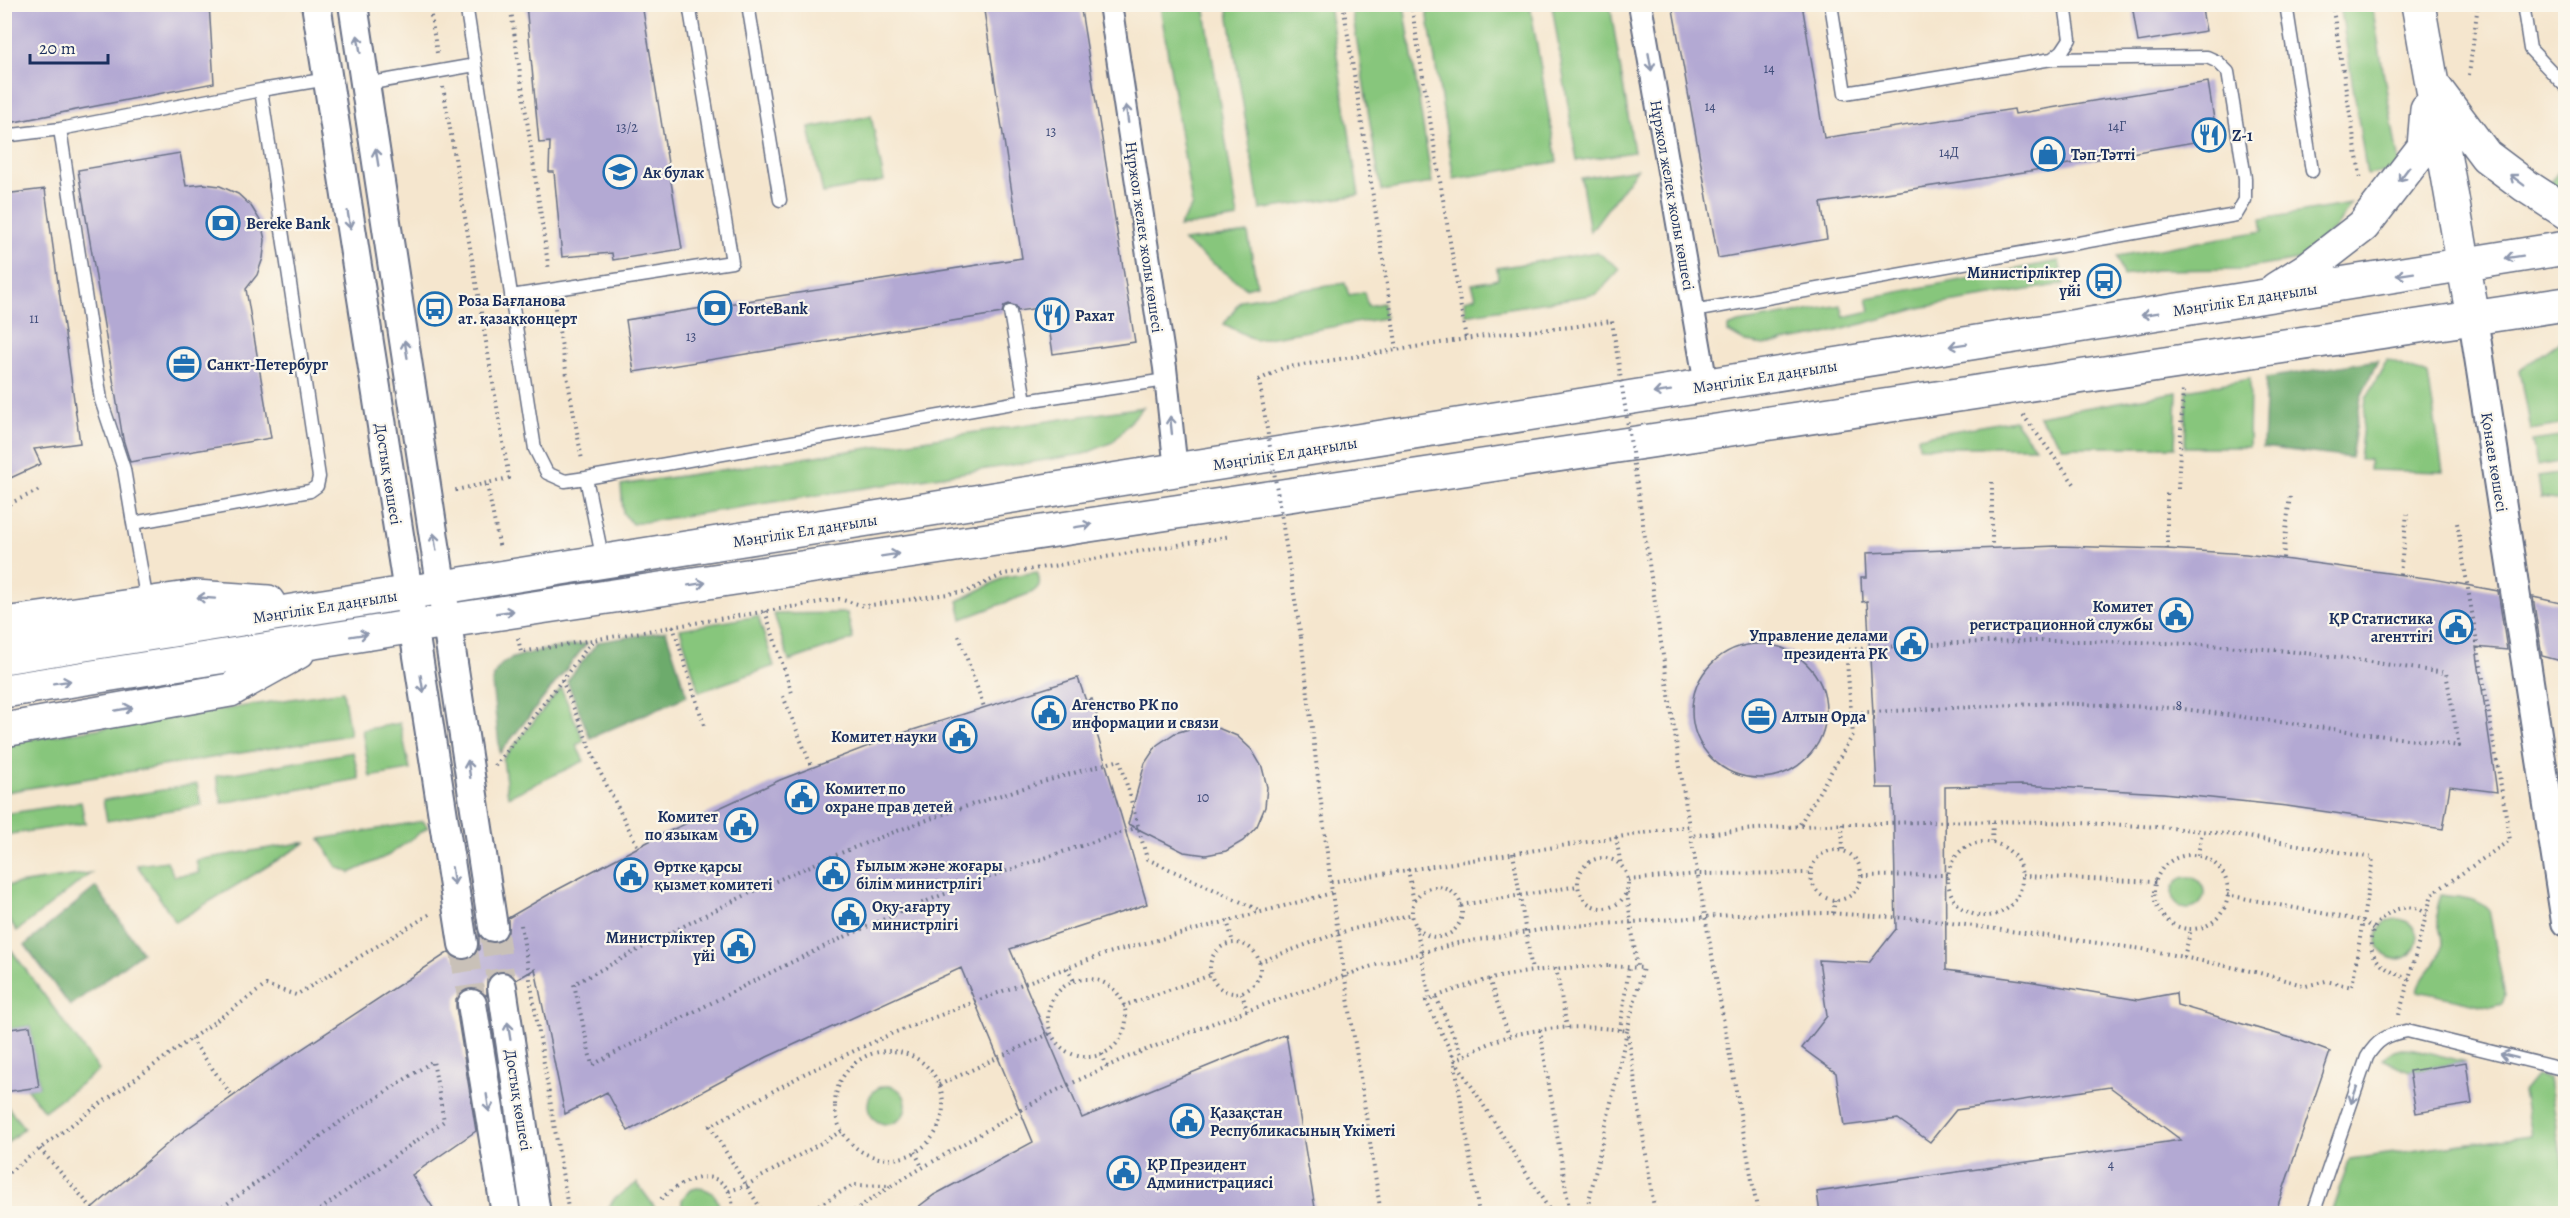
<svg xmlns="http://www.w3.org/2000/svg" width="2570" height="1218" font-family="Alegreya,serif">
<rect width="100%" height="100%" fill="#fbf7ec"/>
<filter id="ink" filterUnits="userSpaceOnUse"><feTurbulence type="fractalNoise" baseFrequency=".0167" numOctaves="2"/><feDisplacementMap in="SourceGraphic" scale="12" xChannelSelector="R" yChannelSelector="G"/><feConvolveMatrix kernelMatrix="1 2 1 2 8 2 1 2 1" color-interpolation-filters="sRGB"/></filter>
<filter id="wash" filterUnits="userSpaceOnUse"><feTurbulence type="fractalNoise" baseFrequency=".008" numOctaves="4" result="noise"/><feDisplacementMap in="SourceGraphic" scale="24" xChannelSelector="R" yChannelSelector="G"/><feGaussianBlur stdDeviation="1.35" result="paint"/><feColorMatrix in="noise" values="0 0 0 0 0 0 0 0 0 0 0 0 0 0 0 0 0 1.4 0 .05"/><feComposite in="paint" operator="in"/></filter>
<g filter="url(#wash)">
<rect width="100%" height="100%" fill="#f5e6ce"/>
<!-- green -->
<path fill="#87c67c" stroke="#517a6d" stroke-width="1.5" d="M1160,5h44l34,213 -59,9 13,-22z
M1227,5h102l30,190 -99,15z
M1351,5h53l28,178 -51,8z
M1426,5h104l27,157 -103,17z
M1552,5h58l24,147 -57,9z
M2340,5h32l28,165 -33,5z
M871,116l13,65 -61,12 -14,-65z
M2565,163v41l-28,-4z
M1637,169l-47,63 -9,-54z
M2351,204l-16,25 -37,31 -56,9 -87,1 -32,6 -6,-20 146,-25 -2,-12z
M1248,233l9,52 -11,3 -63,-47z
M1597,252l23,17 -23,25 -131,21 -1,-15 11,-3 -4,-13 26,-5 -1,-11z
M2059,261l5,23 -140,23 -106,29 -54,9 -18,-3 -18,-10v-5l10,-4 103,-18 3,12 26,-6 -3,-13z
M1345,283l4,12 15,-3 4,14 15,-3 2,15 -130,22 -31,-16 17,-24z
M2565,338v86l-34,6 -11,-60z
M2387,360l41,15 15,97 -74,-2 1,-10 -11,-1 7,-60z
M2250,379l-1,68h-64l2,-57z
M2177,392l-2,55h-112l-25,-31z
M1143,407l-30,35 -29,12 -452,70 -9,-11 -2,-28z
M2014,420l21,27h-116l-1,-10z
M2565,436v25l-28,5 -5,-25z
M2565,472v28l-24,-3 -3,-21z
M1037,572c4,11 4,15 -6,21l-69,26 -4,-18 47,-24z
M847,613l6,26 -64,22 -15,-47z
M758,616l16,50 -75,26 -19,-63z
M561,688l23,53 -8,4 8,16 -76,36 -5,-38z
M343,691l7,44 -345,57v-49z
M400,723l10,47 -40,7 -8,-47z
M353,752l6,27 -137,24 -6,-27z
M197,784l4,21 -94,16 -4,-21z
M81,802l4,21 -80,12v-21z
M423,821l5,6 -39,28 -39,18 -13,-6 -17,-28z
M307,842l-131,80 -39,-57 30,-4 7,15 25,-3 -3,-13z
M91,873l-74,58 -12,-17v-28z
M2172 893a16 16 0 1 1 32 0a16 16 0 1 1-32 0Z
M2441,895c17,3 37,2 48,15l16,86 -3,8 -12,3 -72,-16c3,-17 19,-24 23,-40 3,-13 -2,-21 -4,-33 -2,-6 2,-16 4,-23z
M2377 939a20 20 0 1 1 40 0a20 20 0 1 1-40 0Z
M12,951l87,119 -55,41 -17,-22 12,-3 -9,-60 -25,4v-73z
M2405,1048l10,1 51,13 -57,9 -27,-12 12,-8z
M2536,1076l12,3 17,98v36h-234l19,-54 181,-24 -8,-43z
M868 1105a19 19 0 1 1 38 0a19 19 0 1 1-38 0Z
M4,1102l20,26 -19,17h-1z
M637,1183l17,23v7h-49l9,-14z
M697,1188c15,0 24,11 21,25h-37l1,-14 8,-9z"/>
<!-- forest -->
<path fill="#6dab6c" stroke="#446d65" stroke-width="1.5" d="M2378,360l-17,37 -10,61 -88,-11 3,-69z
M666,631l21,65 -97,42 -23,-57 31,-39z
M587,643l-87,110 -8,-69c2,-9 4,-15 11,-21 16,-11 63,-16 84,-20z
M96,887l46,65 -72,54 -45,-61z"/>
<g id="blocks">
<!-- building -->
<path fill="#b3a9d3" d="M4,4h205l5,79 -210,41z
M526,4h116l40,245 -69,11 -1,-7 -50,4 -8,-85h-5l1,-30 -11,1z
M983,4h97l55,338 -82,12 -7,-47 -28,4 -2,-5 -7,-2 -5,2 -2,7 -368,59 -8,-52 396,-62z
M1672,4h130l22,134 190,-29 1,5 193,-32 9,56 -193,34 -203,31 6,36 -109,19z
M2132,4h69l5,27 -68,11z
M180,153l6,33 18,-2 16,2 18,8 13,12 10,16 4,18 -2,18 -6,17 -11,14 25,149 -141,24 -7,-23 -45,-269z
M45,189l35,254 -46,6 7,15 -37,17v-287z
M2057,546l110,3 79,5 187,25 65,12 9,59 -31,-3 21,145 -47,-6 -7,43 -156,-23 -124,-13 -141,-8 -77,2 1,183 76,10 116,20 38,-7 1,12 121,35 32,12 -55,162h-455l-3,-22 364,-52 -71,-53 -154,23 -26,32 -32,-23 -54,7 -8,-53 -34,-25 25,-32 -8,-56 50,3 27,-34 -3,-141h-16l-10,-187 -5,1 -1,-25h6l-1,-24z
M2533,597l32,7v58l-23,-6z
M1692 711a67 67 0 1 1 134 0a67 67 0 1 1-134 0Z
M1078,678l8,23 6,-2 7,24 -5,1 53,180 -137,45 72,169 204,-84 30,180h-407l25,-19 99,-53 -72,-174 -194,89 -139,74 -21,-39 -42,22 -30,-145 -19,11 -7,-8 -10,-1 -7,3 -5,6v16l-9,-7 -8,-1 -8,3 -6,8v8l20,124 -64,44 25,39h-351l88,-76 96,-68 179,-118 9,8h8l7,-3 6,-8v-14l9,8h8l7,-3 5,-8v-14l45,-26 108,-57 119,-55 117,-45z
M1196,727l22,1 19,8 15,14 10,17 5,20 -2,20 -8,19 -14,15 -17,10 -20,4 -22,-3 -56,-28 17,-61 12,-18 18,-12z
M30,1026l9,61 -35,5v-62z
M2466,1062l6,42 -56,9 -7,-42z"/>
</g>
</g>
<g filter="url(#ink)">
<use href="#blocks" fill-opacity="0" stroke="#676f85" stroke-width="1.5"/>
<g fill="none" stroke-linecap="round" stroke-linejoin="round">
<!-- tertiary-tunnel -->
<path stroke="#c9c1b8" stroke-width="28" stroke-dasharray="28 14" stroke-linecap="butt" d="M493,927l9,60
M463,944l9,60"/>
<!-- service casing -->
<g stroke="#676f85" stroke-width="15">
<path id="service" d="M466,4l69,445 12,24 18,8 21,-3
M748,4l32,196
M1831,4l14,89 207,-34 10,-8 8,-12 -5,-35
M2286,4l26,167
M2523,4l7,45 36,38
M366,84l109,-19
M60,129l41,271 23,69 9,54
M4,136l56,-7 201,-39
M511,296l221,-34 -43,-258
M1693,311l543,-96 9,-15v-22l-17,-106 -10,-10 -11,-5 -155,2
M1010,312l15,89
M603,561l-17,-83 439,-77 141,-21
M147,602l-14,-79 177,-32 7,-5 2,-9 -58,-387 67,-11
M2313,1214l54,-157c10,-17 21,-23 40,-26l159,39"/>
</g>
<!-- minor casing -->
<g stroke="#676f85" stroke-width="26">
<path id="minor" d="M1110,4l55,364 11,102
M1640,4l66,381"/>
</g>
<!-- tertiary casing -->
<g stroke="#676f85" stroke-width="32">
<path id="tertiary" d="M316,4l147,940
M353,4l140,923
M2473,318l93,604
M502,987l34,227
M472,1004l34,210"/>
</g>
<!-- secondary casing -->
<g stroke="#676f85" stroke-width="36">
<path id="secondary" d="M2418,4l55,314
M2436,89l50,67 40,30 40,26
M2276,289l30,-19 57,-44 61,-79 3,-38
M4,624l191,-27 73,5
M4,657l2562,-409
M4,691l443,-70 2119,-317
M4,730l226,-40 68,-38"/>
</g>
<!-- path -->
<path stroke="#676f85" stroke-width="4" stroke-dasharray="1.5 4.5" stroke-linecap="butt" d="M429,4l8,49
M510,4l39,267
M1343,4l54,345
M1411,4l55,335
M2332,4l29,177
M2469,75l9,-71
M443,87l66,391 -57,13
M555,308l27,152
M1259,380l24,-12 214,-34 74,-7
M2023,415l52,70
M1992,482v65
M487,485l13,64
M2178,489l5,-99
M4,506l38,-17
M2167,549v-60
M2283,558l7,-63
M2400,574l7,-60
M765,611l27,82
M673,626l32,102
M959,636l25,71
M1301,637l31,256 49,321
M518,638l3,14 318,-53 26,7 103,-15 36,-17 227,-38
M562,680l39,94 37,73
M783,696l29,72
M495,766l99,-127
M1800,824l53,-89 -7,-85c139,-12 280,-12 419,-1 61,5 121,16 181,24l13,73 -283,-38 -121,-5 -204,10
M1842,824l1,26
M1138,827c-69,23 -139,45 -206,72 -117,47 -228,108 -340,166l-18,-81c70,-37 139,-75 211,-107 109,-49 221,-86 335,-117l27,99 114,52
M1616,837l5,29
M1992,842l1,-20
M1948 879a37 37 0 1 1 74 0a37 37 0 1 1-74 0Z
M1811 875a25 25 0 1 1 50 0a25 25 0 1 1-50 0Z
M1513,853l19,118
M2198,855l4,-23
M2154 892a37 37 0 1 1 74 0a37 37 0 1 1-74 0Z
M1578 883a25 25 0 1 1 50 0a25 25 0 1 1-50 0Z
M1408,869l6,34
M1862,876l86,-1
M2022,876l134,6
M1628,880l70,-6 113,-1
M1331,882l358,-56 69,388
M1412 912a25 25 0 1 1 50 0a25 25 0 1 1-50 0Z
M1627,893l10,74
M2227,895l136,26 10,8
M1461,905l117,-19
M1833,913l2,-13
M1227,920l6,23
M521,925l48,289
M1416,926l14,73
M1210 968a25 25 0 1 1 50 0a25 25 0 1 1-50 0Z
M2184,957l7,-28
M1259,962l79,-29 75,-19
M1609,966l34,2 -16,63c-37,-6 -80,-5 -117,5 -19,5 -37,16 -55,24l-29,-59c66,-28 114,-33 183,-35z
M1067,968l7,13
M1556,968l11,60
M1489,979l20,57
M2409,979c-12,-5 -24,-9 -32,-19 -19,-25 9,-57 37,-52 4,0 9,4 13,5
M1048 1018a39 39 0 1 1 78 0a39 39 0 1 1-78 0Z
M1242,993l5,18
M1436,997l27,59
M1123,1006l88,-31
M2399,1015l33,-121 78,-54 -53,-317
M1540,1030l30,184
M1620,1030l9,-63
M1628,1035l27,179
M191,1039l42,58
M835 1105a54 54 0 1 1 108 0a54 54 0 1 1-108 0Z
M1102,1054l5,13
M1455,1060l97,154
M1455,1064l24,150
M939,1085l112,-52
M40,1149l52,59
M915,1152l7,15
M4,1176l78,-59 184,-132 30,10 136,-82
M729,1191l18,-6 95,-54
M661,1199c16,-15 51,-35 67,-9 4,7 6,16 3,24
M213,1214l131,-95 89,-58 11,60 -130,93
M764,1214l-54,-88 94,-52 87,-40 112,-43 102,-37 227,-61
M803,1214l50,-29 38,1 156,-91 76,-36 93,-37 156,-56 86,-23 101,-16 174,-12 94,-2 95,6 227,31 111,23 46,13 20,-5 26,6 21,-129c-67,-12 -134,-24 -202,-30 -94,-7 -191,-8 -285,-5 -66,2 -131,4 -195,13
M849,1214l42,-28
M1586,1214l41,-183"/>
<!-- service -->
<use href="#service" stroke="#fff" stroke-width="12"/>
<!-- minor -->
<use href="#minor" stroke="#fff" stroke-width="22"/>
<!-- tertiary -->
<use href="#tertiary" stroke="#fff" stroke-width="28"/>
<!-- secondary -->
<use href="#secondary" stroke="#fff" stroke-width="33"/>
<!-- path-bridge -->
<path stroke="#676f85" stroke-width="4" stroke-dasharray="1.5 4.5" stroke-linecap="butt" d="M1571,327l41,-6 77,505
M1259,380l42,257"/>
</g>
<!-- one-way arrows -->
<defs><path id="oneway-shaft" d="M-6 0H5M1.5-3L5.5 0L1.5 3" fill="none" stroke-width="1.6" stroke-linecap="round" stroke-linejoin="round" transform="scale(1.5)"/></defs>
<g stroke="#8d97ae">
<use href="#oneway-shaft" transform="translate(359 44) rotate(-99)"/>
<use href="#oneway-shaft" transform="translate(1650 62) rotate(80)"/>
<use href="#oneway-shaft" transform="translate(1127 114) rotate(-98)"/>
<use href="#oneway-shaft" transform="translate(377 157) rotate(-99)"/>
<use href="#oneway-shaft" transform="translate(2404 174) rotate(127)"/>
<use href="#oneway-shaft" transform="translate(2517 180) rotate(-143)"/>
<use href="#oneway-shaft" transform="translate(349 220) rotate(81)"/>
<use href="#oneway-shaft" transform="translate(2514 257) rotate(171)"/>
<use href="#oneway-shaft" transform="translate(2405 274) rotate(171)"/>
<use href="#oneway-shaft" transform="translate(2150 314) rotate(171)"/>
<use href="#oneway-shaft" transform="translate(1958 345) rotate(171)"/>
<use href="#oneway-shaft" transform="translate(406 349) rotate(-99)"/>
<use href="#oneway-shaft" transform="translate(1662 392) rotate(171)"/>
<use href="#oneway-shaft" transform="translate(1171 425) rotate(-96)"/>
<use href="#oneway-shaft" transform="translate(1083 526) rotate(-9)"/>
<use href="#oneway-shaft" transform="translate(435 542) rotate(-99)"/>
<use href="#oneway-shaft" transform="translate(890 555) rotate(-9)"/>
<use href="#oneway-shaft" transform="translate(697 584) rotate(-9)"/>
<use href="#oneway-shaft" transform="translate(206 598) rotate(-176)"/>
<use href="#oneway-shaft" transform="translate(505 612) rotate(-8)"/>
<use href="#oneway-shaft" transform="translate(359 635) rotate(-9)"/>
<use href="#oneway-shaft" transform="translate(62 682) rotate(-9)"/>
<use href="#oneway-shaft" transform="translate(422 684) rotate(81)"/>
<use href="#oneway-shaft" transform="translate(124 709) rotate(-10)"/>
<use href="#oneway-shaft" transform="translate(469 769) rotate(-98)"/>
<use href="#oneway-shaft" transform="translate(453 876) rotate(82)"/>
<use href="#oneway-shaft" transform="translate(509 1031) rotate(-99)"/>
<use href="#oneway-shaft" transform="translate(2509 1056) rotate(-166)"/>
<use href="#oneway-shaft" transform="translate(2354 1095) rotate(109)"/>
<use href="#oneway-shaft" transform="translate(488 1103) rotate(81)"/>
</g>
</g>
<!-- icons -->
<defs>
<g id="restaurant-ring" transform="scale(1.725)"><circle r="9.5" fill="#fbf7ec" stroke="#1f6fb2" stroke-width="1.5"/><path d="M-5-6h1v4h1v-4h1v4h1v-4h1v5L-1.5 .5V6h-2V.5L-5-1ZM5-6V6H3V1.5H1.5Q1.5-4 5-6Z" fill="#1f6fb2"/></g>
<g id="shop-ring" transform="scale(1.725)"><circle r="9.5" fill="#fbf7ec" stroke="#1f6fb2" stroke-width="1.5"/><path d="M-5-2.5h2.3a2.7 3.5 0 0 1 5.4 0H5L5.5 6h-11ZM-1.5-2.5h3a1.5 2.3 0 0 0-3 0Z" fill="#1f6fb2"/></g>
<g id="school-ring" transform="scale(1.725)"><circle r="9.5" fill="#fbf7ec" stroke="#1f6fb2" stroke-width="1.5"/><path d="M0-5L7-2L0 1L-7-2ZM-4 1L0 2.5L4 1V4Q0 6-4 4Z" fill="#1f6fb2"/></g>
<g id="bank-ring" transform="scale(1.725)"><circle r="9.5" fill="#fbf7ec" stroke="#1f6fb2" stroke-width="1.5"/><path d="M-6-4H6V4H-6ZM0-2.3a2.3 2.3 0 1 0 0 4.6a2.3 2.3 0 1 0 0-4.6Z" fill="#1f6fb2"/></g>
<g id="bus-ring" transform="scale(1.725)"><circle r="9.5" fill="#fbf7ec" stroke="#1f6fb2" stroke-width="1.5"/><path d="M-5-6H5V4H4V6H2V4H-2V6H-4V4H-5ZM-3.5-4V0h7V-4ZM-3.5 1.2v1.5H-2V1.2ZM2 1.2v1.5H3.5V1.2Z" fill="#1f6fb2"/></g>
<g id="office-ring" transform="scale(1.725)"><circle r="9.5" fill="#fbf7ec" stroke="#1f6fb2" stroke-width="1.5"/><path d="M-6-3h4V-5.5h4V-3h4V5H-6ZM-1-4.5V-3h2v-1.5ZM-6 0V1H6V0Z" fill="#1f6fb2"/></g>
<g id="civic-ring" transform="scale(1.725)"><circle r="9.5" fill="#fbf7ec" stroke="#1f6fb2" stroke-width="1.5"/><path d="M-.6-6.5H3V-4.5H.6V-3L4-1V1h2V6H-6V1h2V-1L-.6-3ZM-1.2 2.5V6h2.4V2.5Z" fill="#1f6fb2"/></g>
</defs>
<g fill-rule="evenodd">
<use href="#restaurant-ring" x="2209" y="135"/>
<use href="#shop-ring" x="2048" y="154"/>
<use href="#school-ring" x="620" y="172"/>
<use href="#bank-ring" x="223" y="223"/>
<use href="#bus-ring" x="2104" y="281"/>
<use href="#bank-ring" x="715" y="308"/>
<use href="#bus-ring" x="435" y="309"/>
<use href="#restaurant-ring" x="1052" y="315"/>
<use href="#office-ring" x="184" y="364"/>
<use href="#civic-ring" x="2176" y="615"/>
<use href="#civic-ring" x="2456" y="627"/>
<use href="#civic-ring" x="1911" y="644"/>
<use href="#civic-ring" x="1049" y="713"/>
<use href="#office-ring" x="1759" y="716"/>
<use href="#civic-ring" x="960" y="736"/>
<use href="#civic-ring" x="802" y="797"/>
<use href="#civic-ring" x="741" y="825"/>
<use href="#civic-ring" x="833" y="874"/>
<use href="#civic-ring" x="631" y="875"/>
<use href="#civic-ring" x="849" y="915"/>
<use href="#civic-ring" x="738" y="946"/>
<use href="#civic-ring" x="1187" y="1121"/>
<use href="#civic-ring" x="1124" y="1173"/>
</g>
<g text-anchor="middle" stroke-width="4.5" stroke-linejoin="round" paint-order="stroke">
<!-- number labels -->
<g font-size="14" fill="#414e7b">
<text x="1769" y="73">14</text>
<text x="1710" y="111">14</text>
<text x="2117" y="131">14Г</text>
<text x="627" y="132">13/2</text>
<text x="1051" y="136">13</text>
<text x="1949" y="157">14Д</text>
<text x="34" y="323">11</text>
<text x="691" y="341">13</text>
<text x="2179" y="710">8</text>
<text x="1203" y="802">10</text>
<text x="2111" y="1169">4</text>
</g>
<!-- poi labels -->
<g font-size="16" font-weight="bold" fill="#1b2f5e" stroke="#fbf7ec" text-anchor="start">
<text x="2232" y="141">Z-1</text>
<text x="2071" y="160">Тәп-Тәтті</text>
<text x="643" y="178">Ак булак</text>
<text x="246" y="229">Bereke Bank</text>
<text x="2081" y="278" text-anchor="end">Министірліктер<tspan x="2081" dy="18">үйі</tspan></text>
<text x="458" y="306">Роза Бағланова<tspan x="458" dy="18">ат. қазақконцерт</tspan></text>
<text x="738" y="314">ForteBank</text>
<text x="1075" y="321">Рахат</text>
<text x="207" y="370">Санкт-Петербург</text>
<text x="2153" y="612" text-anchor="end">Комитет<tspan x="2153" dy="18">регистрационной службы</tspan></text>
<text x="2433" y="624" text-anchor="end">ҚР Статистика<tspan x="2433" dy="18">агенттігі</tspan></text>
<text x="1888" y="641" text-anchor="end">Управление делами<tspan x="1888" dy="18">президента РК</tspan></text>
<text x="1072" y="710">Агенство РК по<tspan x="1072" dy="18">информации и связи</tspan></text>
<text x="1782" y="722">Алтын Орда</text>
<text x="937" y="742" text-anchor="end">Комитет науки</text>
<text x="825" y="794">Комитет по<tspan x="825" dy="18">охране прав детей</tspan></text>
<text x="718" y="822" text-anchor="end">Комитет<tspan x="718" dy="18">по языкам</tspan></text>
<text x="856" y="871">Ғылым және жоғары<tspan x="856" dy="18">білім министрлігі</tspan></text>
<text x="654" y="872">Өртке қарсы<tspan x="654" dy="18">қызмет комитеті</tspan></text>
<text x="872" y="912">Оқу-ағарту<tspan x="872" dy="18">министрлігі</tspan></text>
<text x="715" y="943" text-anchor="end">Министрліктер<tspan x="715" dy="18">үйі</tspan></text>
<text x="1210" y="1118">Қазақстан<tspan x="1210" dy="18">Республикасының Үкіметі</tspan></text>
<text x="1147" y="1170">ҚР Президент<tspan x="1147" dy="18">Администрациясі</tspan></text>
</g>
<!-- street labels -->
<g font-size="16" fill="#1b2f5e" stroke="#fbf7ec">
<text transform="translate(1673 195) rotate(80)" y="6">Нұржол желек жолы көшесі</text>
<text transform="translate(1145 237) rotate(82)" y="6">Нұржол желек жолы көшесі</text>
<text transform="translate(2245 299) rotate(-9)" y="6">Мәңгілік Ел даңғылы</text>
<text transform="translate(1765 376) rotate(-9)" y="6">Мәңгілік Ел даңғылы</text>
<text transform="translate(1285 453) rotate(-9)" y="6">Мәңгілік Ел даңғылы</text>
<text transform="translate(2495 462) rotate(81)" y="6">Қонаев көшесі</text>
<text transform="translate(389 474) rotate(81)" y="6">Достық көшесі</text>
<text transform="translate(805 530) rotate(-9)" y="6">Мәңгілік Ел даңғылы</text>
<text transform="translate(325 606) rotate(-9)" y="6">Мәңгілік Ел даңғылы</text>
<text transform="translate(519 1100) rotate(81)" y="6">Достық көшесі</text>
</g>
</g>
<!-- margin -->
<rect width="2570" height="1218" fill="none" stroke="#fbf7ec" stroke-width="24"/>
<!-- scale -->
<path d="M30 54v9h78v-9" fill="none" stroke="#1b2f5e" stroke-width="3"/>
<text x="39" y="54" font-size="18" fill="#1b2f5e" stroke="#fbf7ec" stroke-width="4.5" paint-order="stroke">20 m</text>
</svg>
